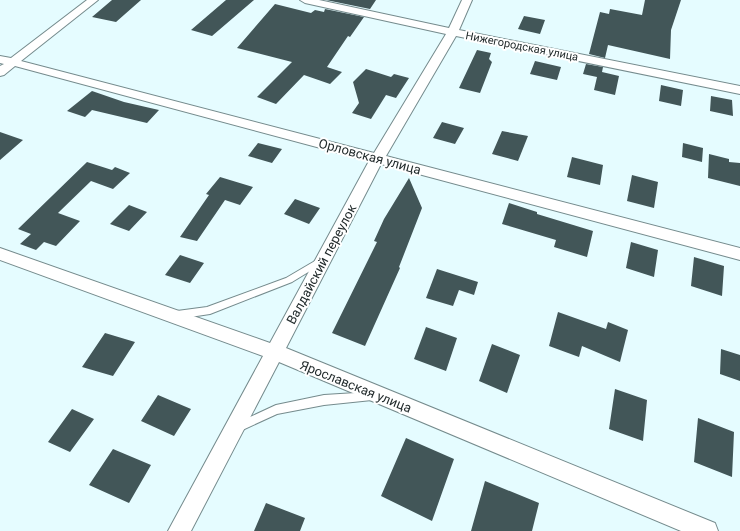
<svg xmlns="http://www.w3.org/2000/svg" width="740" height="531" font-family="Roboto,sans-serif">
<rect width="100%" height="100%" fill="#e5fcff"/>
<!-- building -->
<path fill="#425658" d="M112,0h29l-25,22 -24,-5z
M226,0h28l-42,36 -21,-6z
M326,0h50l-6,9z
M645,0h36l-10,30 -1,29 -62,-14 -3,13 -16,-4 11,-42 9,2 1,-5 32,6z
M275,4l36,9 4,-3 9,2 1,-3 39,8 -14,20 -2,-1 -21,31 15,5 -12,12 -26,-9 -28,29 -19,-7 35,-35 -55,-14z
M524,16l21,4 -5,14 -22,-5z
M477,50l14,3 -2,6 3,3 -12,31 -21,-5z
M535,61l26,6 -4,13 -27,-6z
M586,64l17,3 -1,5 17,4 -4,19 -21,-5 3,-13 -14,-3z
M366,69l25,8 3,-3 15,4 -13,20 -10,-3 -15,24 -19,-6 7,-10 -6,-21z
M661,85l22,5 -2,16 -22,-5z
M92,91l32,11 35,8 -12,13 -55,-13 -7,7 -18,-6z
M711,96l21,4 1,16 -23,-5z
M442,122l22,6 -9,16 -22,-6z
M502,131l26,5 -10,25 -26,-7z
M0,132l23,8 -23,20z
M258,143l24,6 -10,14 -24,-7z
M683,143l20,5 -1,14 -20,-5z
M709,154l20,5v3l11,1v23l-32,-8z
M572,157l31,8 -3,20 -33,-8z
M87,162l25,8 3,-3 15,6 -17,16 -22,-8 -33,32 22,8 -24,25 -12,-4 -8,8 -16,-6 11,-10 -13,-5z
M632,175l26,7 -4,26 -27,-7z
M220,177l33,10 -13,18 -15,-5 -28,41 -17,-4 29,-42 -3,-1z
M409,178l13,30 -23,59 1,1 -35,78 -33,-13 45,-91 -3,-1 10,-22z
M295,199l25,9 -11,16 -25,-10z
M509,203l28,9v2l56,17 -6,26 -33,-10 2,-7 -54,-16z
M129,205l18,7 -18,19 -19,-7z
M631,242l27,8 -4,27 -28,-9z
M180,255l24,8 -14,20 -25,-8z
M694,257l30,9 -2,30 -31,-10z
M437,269l41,13 -4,13 -15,-5 -6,16 -27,-8z
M558,312l48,17 2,-7 20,8 -8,32 -38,-16 -3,11 -30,-11z
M426,327l31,11 -11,33 -32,-12z
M105,333l30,9 -22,34 -31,-9z
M492,344l28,11 -13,38 -28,-12z
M721,349l19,6v26l-20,-7z
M615,389l32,11 -4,41 -34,-12z
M158,395l33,14 -17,27 -33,-15z
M72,409l22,10 -24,33 -22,-10z
M698,418l36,14 -2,45 -38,-15z
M406,438l48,21 -22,62 -51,-25z
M113,449l38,16 -22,38 -40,-18z
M485,481l54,22 -7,28h-61z
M266,503l39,15 -5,13h-46z"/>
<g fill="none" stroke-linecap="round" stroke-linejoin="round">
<!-- lane casing -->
<g stroke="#758b8d" stroke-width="2">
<path id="lane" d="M320,258l3,1 1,2 -1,2 -31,19 -82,32 -33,5 -3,-1 -1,-3 1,-3 3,-1 30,-4 79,-29z
M372,392l3,1 2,3 -2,3 -3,1 -48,5 -47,9 -39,18 -3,-2 -2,-3 2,-3 41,-19 48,-10z"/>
</g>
<!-- street casing -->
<g stroke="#758b8d" stroke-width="2">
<path id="street" d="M87,0h11l-77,61 353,92 72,-119 -141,-31 -5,-3h19l130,28 13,-28h10l-13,30 281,56v8l-284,-58 -70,120 354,92v12l-359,-96 -95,184 429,175 3,8h-37l-402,-169 -88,169h-23l95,-175 -263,-96v-12l270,95 99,-182 -354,-95 -11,9 -4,1v-10l4,-2 -4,-1v-7l11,2z"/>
</g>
<!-- lane -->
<use href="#lane" fill="#fff" fill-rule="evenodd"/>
<!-- street -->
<use href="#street" fill="#fff" fill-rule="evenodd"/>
</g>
<g text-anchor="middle" stroke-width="4" stroke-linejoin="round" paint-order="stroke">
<!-- far-street labels -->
<g font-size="11" fill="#222b2c" stroke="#fff">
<text transform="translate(522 46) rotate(11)" y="4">Нижегородская улица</text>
</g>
<!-- street labels -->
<g font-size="13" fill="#222b2c" stroke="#fff">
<text transform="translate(370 156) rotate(15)" y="5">Орловская улица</text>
<text transform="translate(321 264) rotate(-62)" y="5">Валдайский переулок</text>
<text transform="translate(356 386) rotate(22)" y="5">Ярославская улица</text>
</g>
</g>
</svg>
